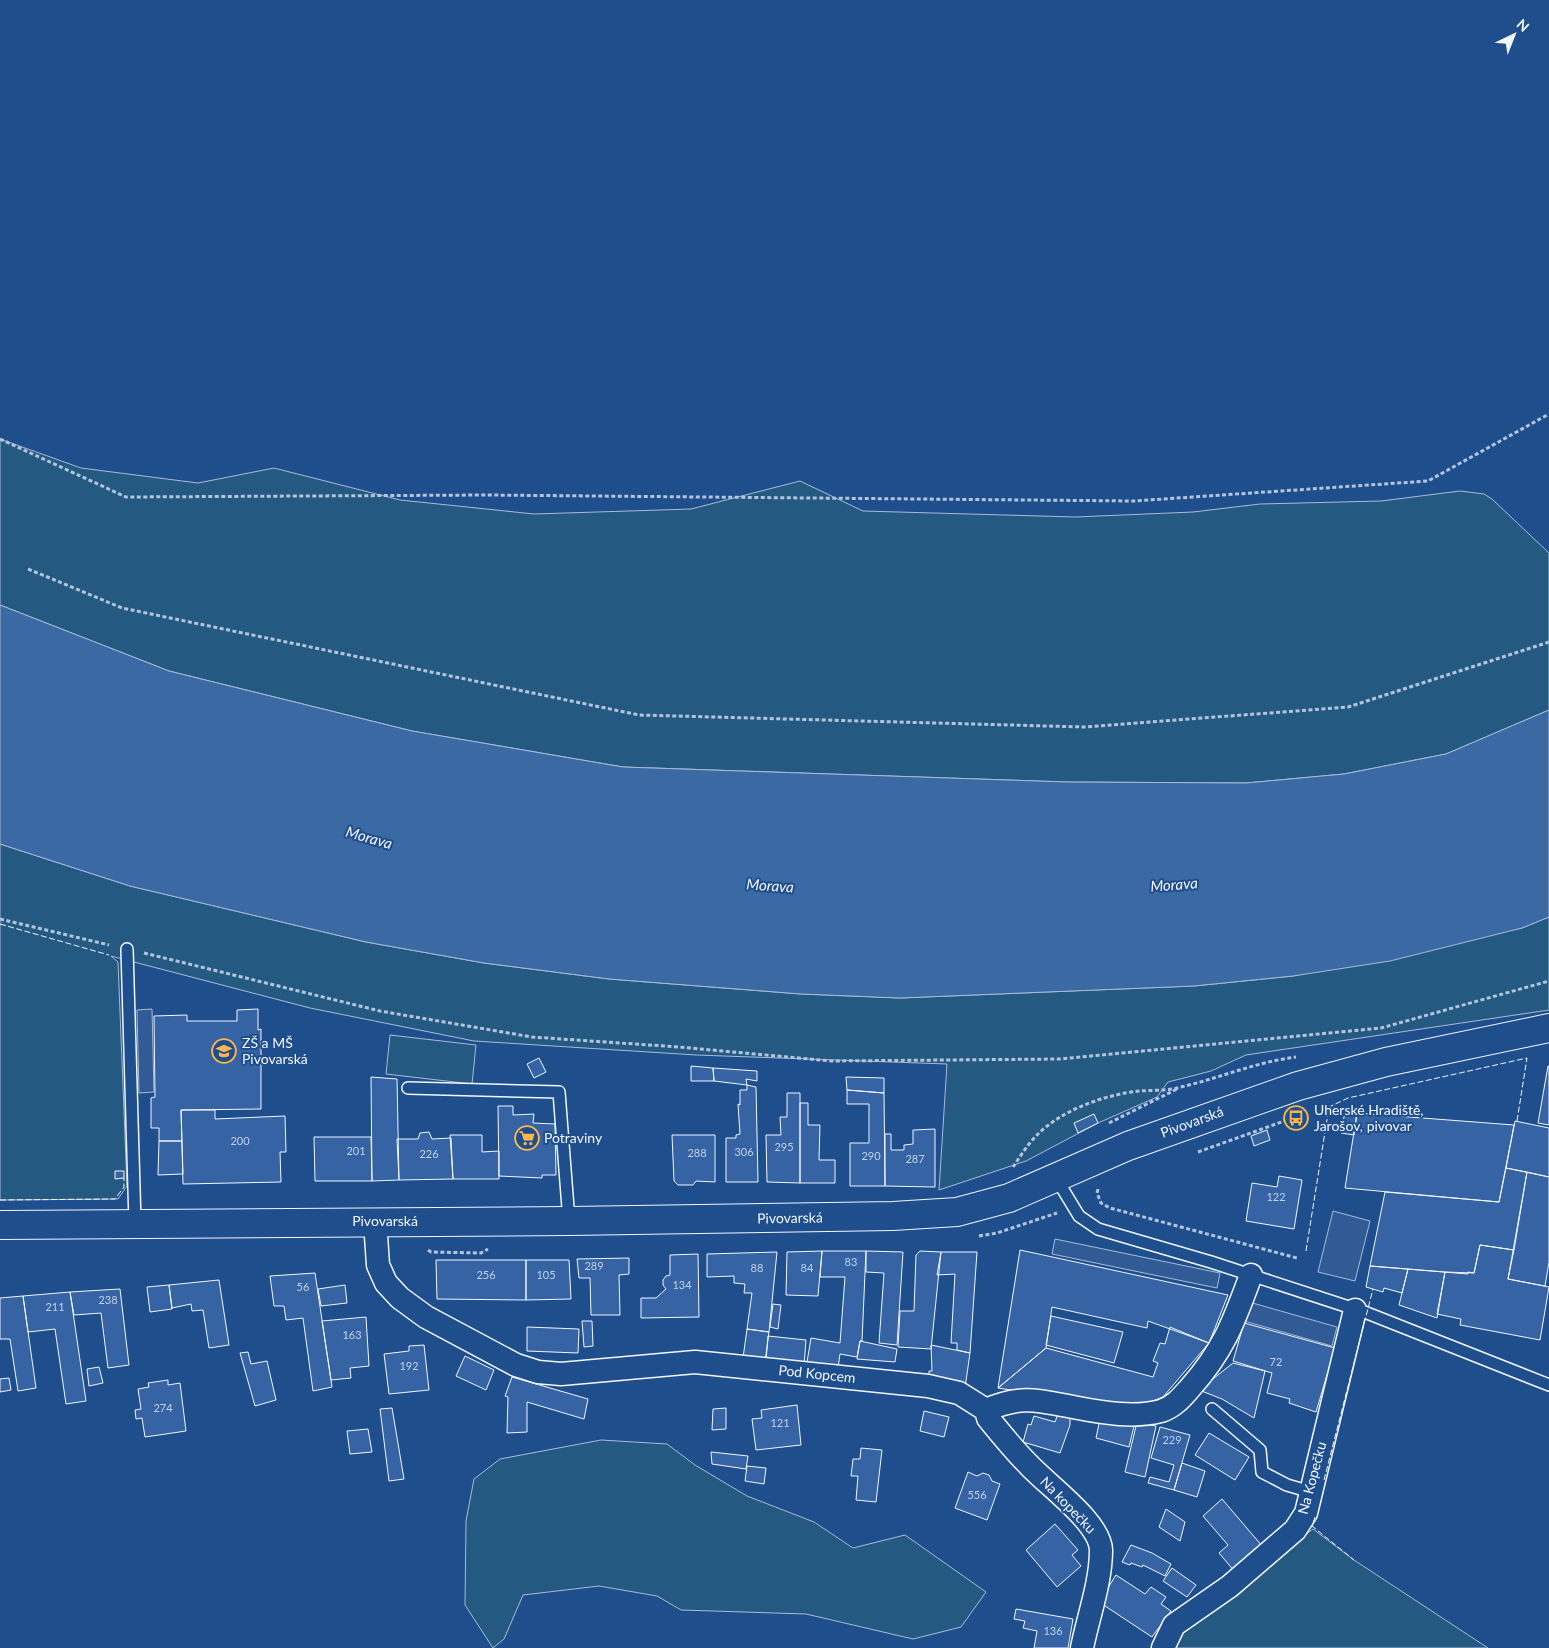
<svg xmlns="http://www.w3.org/2000/svg" width="1549" height="1648" font-family="Lato,sans-serif">
<rect width="100%" height="100%" fill="#1f4e8c"/>
<!-- green -->
<path fill="#245a82" stroke="#a8bbd7" d="M0,439l81,29 117,15 76,-15 126,32 134,14 157,-5 109,-28 63,30 212,6 118,-5 67,-8 121,-3 79,-10 24,3 8,5 57,54v157l-103,44 -102,20 -98,9 -179,-1 -444,-15 -211,-36 -243,-60 -169,-66z
M0,844l130,42 236,56 118,21 125,16 192,15 99,4 294,-12 99,-10 229,-48 27,-11v93l-303,45 -35,16 -43,11 -11,15 -59,26 -72,38 -87,29 8,-126 -251,-9 -222,-14 -164,-33 -199,-52 7,6 9,224 -9,13 -118,1z
M390,1035l86,10 -4,39 -86,-10z
M601,1440l66,4 28,21 52,31 67,26 39,26 52,-13 81,57 -25,35 -48,12 -107,-25 -125,-4 -24,-14 -58,-10 -76,9 -19,44 -11,9 -28,-43 1,-84 8,-42 26,-20z
M1313,1529l41,31 134,88h-316l7,-18z"/>
<!-- parking -->
<path fill="#305b95" stroke="#a8bbd7" d="M152,1009l2,83 -15,1 -2,-83z
M1333,1211l37,10 -15,60 -37,-9z
M1055,1239l165,34 -3,15 -165,-34z
M1249,1302l88,25 -5,19 -88,-25z"/>
<!-- water -->
<path fill="#3b69a3" stroke="#a8bbd7" d="M0,605l169,66 243,60 211,36 444,15 179,1 98,-9 102,-20 103,-44v207l-27,11 -132,33 -97,15 -99,10 -294,12 -99,-4 -192,-15 -125,-16 -118,-21 -236,-56 -130,-42z"/>
<!-- building -->
<path fill="#3563a3" stroke="#f2f6ff" d="M258,1009v21l3,-1v80l-80,1 1,31h-23v-13h-8v-30l4,-1 -1,-81 33,-1v6h50v-11z
M539,1058l7,14 -12,6 -7,-14z
M691,1066l22,2 1,13h-23z
M1548,1066h1v59l-11,-2z
M713,1068l44,3v10l-11,-2 1,6 -33,-4z
M371,1077l26,2 2,101 -27,1z
M846,1077l38,1v15l-37,-3z
M747,1085l9,2 2,95h-32v-44h10v-3l4,-1 -2,-30 2,1v-15h7z
M847,1090l37,3 1,93h-35v-43h19v-39h-22z
M787,1093h13v90l-33,-1 -1,-47h15l-1,-18h7z
M800,1103h8v22h12l-1,35h16v23h-35z
M498,1106h15v9l21,-1 -1,9 22,1 1,51h-14v3l-43,-2z
M181,1110h34v9l70,-3 1,36h-6l1,30 -98,2z
M1345,1112l12,1 -3,22 -13,-2z
M1357,1113l157,12 -15,77 -154,-14z
M1094,1114l4,9 -20,10 -4,-10z
M1515,1121l34,7v49l-43,-9z
M935,1129v58l-50,-1v-52h6v16h13v-5l9,-1v-14z
M1267,1130l3,10 -16,6 -3,-10z
M429,1132l3,7 19,-1 2,41 -54,1 -2,-41h21l2,-6z
M450,1135h32v17l17,-1v28h-46z
M672,1135h43v47l-19,-1 -3,4h-15l-4,-4z
M314,1137h57l1,44h-57z
M159,1141h23l1,33 -25,1z
M1506,1168l21,4 -13,78 -34,-5 -6,28 -6,-1v2l-98,-8 15,-74 114,10z
M115,1171h9v7l-9,1z
M1527,1172l22,5v85l-4,24 -37,-7z
M1279,1176l23,4 -8,49 -48,-8 6,-38 25,4z
M1480,1245l34,5 -6,29 41,8 -9,53 -80,-15 1,-6 -24,-5 8,-42 29,1z
M1020,1250l208,45 -19,48 -61,-22 -1,7 -95,-21 -6,41 -48,40z
M822,1251h44l-4,90h-2l-3,16 -17,-3 -2,14 -31,-6 4,-24 29,5 5,-66h-25z
M822,1251l-4,45 -32,-1 1,-43z
M866,1251l37,1 -6,93 -18,-2 5,-70 -18,-1z
M920,1251l21,1 -10,97 -33,-2 2,-36h14l2,-56z
M777,1252l-8,80 -22,-3 5,-36h-8l1,-9 -11,-1v-7l-27,1v-23z
M941,1252h36l-7,101 -13,-3v-7h-6l4,-69 -18,1z
M698,1254l1,63 -58,1v-20h15l10,-9 -3,-4v-5l3,-4 4,-1v-20z
M629,1258v16l-10,1 1,40h-29l-1,-37h-11l-2,-19z
M436,1260h90v40l-89,-1z
M526,1260h43l2,39 -45,1z
M1370,1266l38,3 -6,24 -18,-5 -1,4 -17,-5z
M1408,1269l37,3 -8,46 -38,-13z
M315,1273l17,114 -19,4 -10,-73 -17,2 -2,-14h-10l-4,-30z
M219,1280l10,65 -20,3 -6,-38 -11,1 -1,-7 -19,4 -3,-23z
M169,1285l3,24 -22,3 -3,-25z
M345,1285l2,18 -26,3 -3,-17z
M120,1289l9,76 -21,3 -7,-55 -27,2 -4,-23z
M70,1292l16,109 -20,3 -11,-75 -27,3 -5,-36z
M23,1296l13,92 -18,3 -8,-52h-10v-41z
M773,1304l8,1 -3,24 -8,-2z
M1051,1316l72,16 -9,31 -68,-18z
M366,1317l3,49 -19,2 1,10 -20,2 -9,-59z
M582,1321h10l1,25 -9,1z
M1244,1323l91,25 -19,64 -27,-9 1,-4 -23,-6 5,-20 -39,-12z
M527,1327l52,2 -1,24 -51,-2z
M1170,1327l39,16 -46,54 -18,7 -42,1 -105,-17 48,-40 107,29 5,-14 -5,-2 7,-18 5,1z
M747,1329l22,3 -4,30 -22,-4z
M768,1336l38,4 -2,26 -38,-4z
M860,1341l37,8 -2,13 -38,-3z
M424,1345l5,45 -40,4 -5,-40 25,-3v-5z
M931,1345l39,8 -5,35 -36,-9v-8h3z
M248,1352l3,12 16,-3 9,39 -21,6 -15,-53z
M465,1356l29,14 -8,20 -30,-14z
M1233,1363l32,8 -11,47 -32,-19 -23,-9z
M99,1367l4,16 -14,3 -2,-17z
M512,1377l76,22 -4,20 -57,-17v30l-20,1 1,-36 -3,-1z
M9,1378l2,12 -11,2v-13z
M168,1380v5l12,-2 6,48 -41,6 -3,-19 -6,1 -1,-9 6,-1 -3,-20 11,-2 -1,-4z
M797,1405l4,40 -45,5 -4,-31 10,-1 -1,-8z
M392,1408l12,71 -15,2 -9,-72z
M726,1408v21l-14,1 1,-21z
M924,1411l25,6 -5,20 -24,-6z
M1058,1414l12,2v9l-10,28 -37,-11 5,-18 3,1 3,-9 21,6z
M1100,1419l34,7 -5,21 -33,-9z
M1137,1422l19,4 -11,51 -20,-5z
M1160,1427l30,8 -16,55 -26,-7 2,-6 19,5 5,-17 -23,-7z
M368,1429l4,23 -22,2 -3,-23z
M1209,1433l40,24 -14,23 -40,-25z
M861,1448l21,2 -6,52 -20,-2 2,-24h-7l2,-17h7z
M711,1452l37,4 -2,13 -34,-5z
M1182,1463l23,8 -8,26 -23,-7z
M747,1466l19,2 -2,16 -19,-3z
M968,1472l9,4 6,-3 6,2 3,6 8,3 -13,36 -32,-12z
M1222,1499l41,48 -28,25 -16,-19 9,-8 -25,-29z
M1166,1509l19,13 -5,19 -21,-14z
M1055,1524l23,26 -6,5 9,11 -24,21 -31,-37z
M1131,1545l21,8 19,11 -6,12 -22,-11 -1,2 -11,-4 -1,2 -8,-3z
M1172,1568l24,17 -9,12 -24,-16z
M1116,1575l29,19 6,-7 15,10 -5,7 10,7 -19,26 -53,-35z
M1016,1609l57,10 -5,29h-34l3,-17 -14,-3 2,-7 -11,-2z"/>
<g fill="none" stroke-linecap="round" stroke-linejoin="round">
<!-- lane casing -->
<g stroke="#f2f6ff" stroke-width="14">
<path id="lane" d="M127,949l8,274
M408,1088l151,4 10,129
M1056,1178l23,38 19,13 113,33 156,51 182,72
M1212,1409l48,41 2,22 25,13 24,7"/>
</g>
<!-- street casing -->
<g stroke="#f2f6ff" stroke-width="25">
<path id="street" d="M375,1221l3,44 8,18 14,15 26,19 90,48 22,7 23,2 134,-12 233,24 31,7 27,17
M986,1410c37,-16 54,-9 92,-2 26,5 57,10 83,3 13,-4 21,-14 29,-23 34,-38 44,-67 61,-113
M986,1410l2,8c13,16 26,32 40,46 19,21 72,58 73,86 0,33 -13,67 -19,98
M1163,1648l11,-23 56,-39 65,-56 11,-17 49,-203"/>
</g>
<!-- secondary casing -->
<g stroke="#f2f6ff" stroke-width="30">
<path id="secondary" d="M0,1225l569,-4 324,-5 64,-4 52,-14 119,-52 170,-60 88,-24 163,-34"/>
</g>
<!-- path -->
<path stroke="#b3c4dc" stroke-width="3" stroke-dasharray="4 2.5" stroke-linecap="butt" d="M0,439l126,58 360,-2 648,6 294,-20 121,-67
M28,569l94,39 517,107 445,12 264,-20 201,-65
M0,919l109,26
M144,953l236,58 152,26 147,10 152,14 229,-2 321,-31 168,-47
M1109,1123l68,-34
M1198,1152l103,-37
M1013,1167c7,-10 14,-22 23,-31 25,-26 68,-41 103,-45 14,-1 29,0 42,-4 39,-9 75,-25 115,-30
M1098,1189l-1,4 4,10 9,5 187,50
M979,1236l18,-3 60,-20
M428,1250l3,2 50,1 7,-4"/>
<!-- lane -->
<use href="#lane" stroke="#1f4e8c" stroke-width="11"/>
<!-- street -->
<use href="#street" stroke="#1f4e8c" stroke-width="22"/>
<!-- secondary -->
<use href="#secondary" stroke="#1f4e8c" stroke-width="28"/>
<!-- fence -->
<path stroke="#f2f6ff" stroke-width="1" stroke-dasharray="6 2.5" stroke-linecap="butt" d="M0,924l109,31
M0,1200l115,-1 9,-12v-9
M1306,1251l23,-144 19,-9 179,-40 -10,63
M1324,1480l49,-191
M1315,1517l-3,9 42,34"/>
</g>
<!-- icons -->
<defs>
<g id="school-ring" transform="scale(1.25)"><circle r="9.5" fill="#1f4e8c" stroke="#ffb74d" stroke-width="1.5"/><path d="M0-5L7-2L0 1L-7-2ZM-4 1L0 2.5L4 1V4Q0 6-4 4Z" fill="#ffb74d"/></g>
<g id="bus-ring" transform="scale(1.25)"><circle r="9.5" fill="#1f4e8c" stroke="#ffb74d" stroke-width="1.5"/><path d="M-5-6H5V4H4V6H2V4H-2V6H-4V4H-5ZM-3.5-4V0h7V-4ZM-3.5 1.2v1.5H-2V1.2ZM2 1.2v1.5H3.5V1.2Z" fill="#ffb74d"/></g>
<g id="supermarket-ring" transform="scale(1.25)"><circle r="9.5" fill="#1f4e8c" stroke="#ffb74d" stroke-width="1.5"/><path d="M-6-5.5h2.5l.6 2H6L4.5 2H-2.5L-4.4-4H-6ZM-1.5 3.2a1.3 1.3 0 1 0 .1 0ZM3 3.2a1.3 1.3 0 1 0 .1 0Z" fill="#ffb74d"/></g>
</defs>
<g fill-rule="evenodd">
<use href="#school-ring" x="224" y="1051"/>
<use href="#bus-ring" x="1296" y="1118"/>
<use href="#supermarket-ring" x="527" y="1138"/>
</g>
<g text-anchor="middle" stroke-width="4" stroke-linejoin="round" paint-order="stroke">
<!-- number labels -->
<g font-size="11" fill="#c3d1e8">
<text x="240" y="1145">200</text>
<text x="784" y="1151">295</text>
<text x="356" y="1155">201</text>
<text x="744" y="1156">306</text>
<text x="697" y="1157">288</text>
<text x="429" y="1158">226</text>
<text x="871" y="1160">290</text>
<text x="915" y="1163">287</text>
<text x="1276" y="1201">122</text>
<text x="851" y="1266">83</text>
<text x="594" y="1270">289</text>
<text x="757" y="1272">88</text>
<text x="807" y="1272">84</text>
<text x="486" y="1279">256</text>
<text x="546" y="1279">105</text>
<text x="682" y="1289">134</text>
<text x="303" y="1291">56</text>
<text x="108" y="1304">238</text>
<text x="55" y="1311">211</text>
<text x="352" y="1339">163</text>
<text x="1276" y="1366">72</text>
<text x="409" y="1370">192</text>
<text x="163" y="1412">274</text>
<text x="780" y="1427">121</text>
<text x="1172" y="1444">229</text>
<text x="977" y="1499">556</text>
<text x="1053" y="1635">136</text>
</g>
<!-- poi labels -->
<g font-size="14" fill="#f2f6ff" stroke="#1f4e8c" text-anchor="start">
<text x="242" y="1048">ZŠ a MŠ<tspan x="242" dy="16">Pivovarská</tspan></text>
<text x="1314" y="1115">Uherské Hradiště,<tspan x="1314" dy="16">Jarošov, pivovar</tspan></text>
<text x="544" y="1143">Potraviny</text>
</g>
<!-- street labels -->
<g font-size="14" fill="#f2f6ff" stroke="#1f4e8c">
<text transform="translate(1192 1122) rotate(-20)" y="5">Pivovarská</text>
<text transform="translate(790 1218) rotate(-1)" y="5">Pivovarská</text>
<text x="385" y="1226">Pivovarská</text>
<text transform="translate(817 1374) rotate(6)" y="5">Pod Kopcem</text>
<text transform="translate(1312 1478) rotate(-75)" y="5">Na Kopečku</text>
<text transform="translate(1068 1505) rotate(46)" y="5">Na kopečku</text>
</g>
<!-- water labels -->
<g font-size="15" font-style="italic" fill="#f2f6ff" stroke="#1f4e8c">
<text transform="translate(369 838) rotate(16)" y="5">Morava</text>
<text transform="translate(1174 885) rotate(-4)" y="5">Morava</text>
<text transform="translate(770 886) rotate(4)" y="5">Morava</text>
</g>
</g>
<!-- north arrow -->
<g transform="translate(1514 35) rotate(43)" stroke="#1f4e8c" stroke-width="4" paint-order="stroke">
<path d="M0-4L9 19L0 12L-9 19Z" fill="#f2f6ff"/>
<text y="-8" font-size="14" font-weight="bold" text-anchor="middle" fill="#f2f6ff">N</text>
</g>
</svg>
